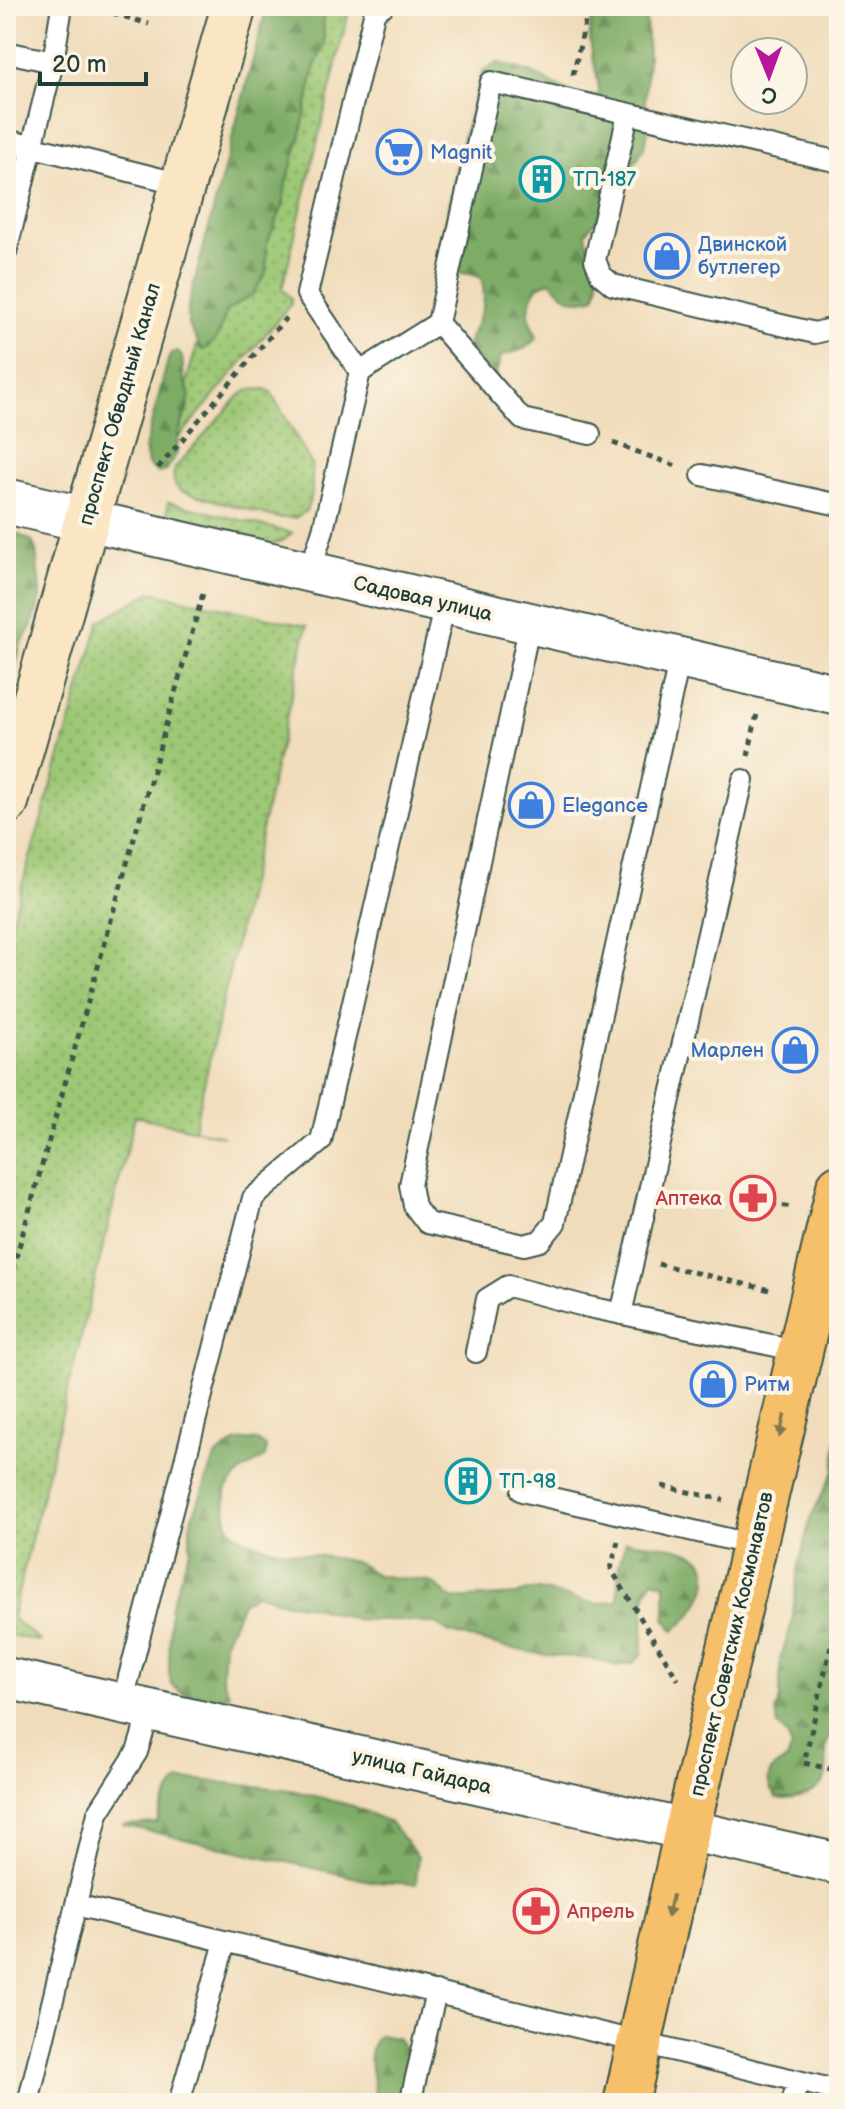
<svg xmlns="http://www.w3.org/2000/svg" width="845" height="2109" font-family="'Balsamiq Sans',sans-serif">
<defs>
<pattern id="grass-dots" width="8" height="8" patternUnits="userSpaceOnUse" patternTransform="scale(2)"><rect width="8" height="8" fill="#9dc875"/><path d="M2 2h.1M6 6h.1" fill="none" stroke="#7fa461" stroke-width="1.8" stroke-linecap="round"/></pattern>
<pattern id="forest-firs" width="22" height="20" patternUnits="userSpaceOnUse" patternTransform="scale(2)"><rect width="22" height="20" fill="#7eac66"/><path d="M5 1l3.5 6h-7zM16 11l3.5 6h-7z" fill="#678d55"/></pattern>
</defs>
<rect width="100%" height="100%" fill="#fcf5e5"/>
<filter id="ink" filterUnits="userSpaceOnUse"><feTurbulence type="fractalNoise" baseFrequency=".0125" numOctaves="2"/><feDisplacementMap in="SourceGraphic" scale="16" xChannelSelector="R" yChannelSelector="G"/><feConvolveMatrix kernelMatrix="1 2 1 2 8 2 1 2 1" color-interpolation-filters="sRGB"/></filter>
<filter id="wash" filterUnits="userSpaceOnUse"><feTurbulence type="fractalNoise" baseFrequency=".006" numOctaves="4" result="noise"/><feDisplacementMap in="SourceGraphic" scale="32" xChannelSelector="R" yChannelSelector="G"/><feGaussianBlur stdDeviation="1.8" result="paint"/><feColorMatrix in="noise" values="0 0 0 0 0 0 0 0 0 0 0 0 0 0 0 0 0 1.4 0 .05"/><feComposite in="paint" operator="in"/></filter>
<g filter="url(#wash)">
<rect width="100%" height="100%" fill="#f0dbba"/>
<!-- grass -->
<path fill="url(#grass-dots)" stroke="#5e8254" stroke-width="2" d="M318,6h32l-68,283 9,9v6l-114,136c4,-19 18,-38 9,-57l11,-38 5,5c15,-11 20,-21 24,-39l27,-17 13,-21 1,-30 16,-37 3,-23 14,-45 15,-72 9,-21 -1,-30z
M266,389l5,3 41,73v29l-6,17 -11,7h-17l-97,-27c-8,-6 -9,-13 -6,-23l64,-72 10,-6z
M168,502l124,31 -8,7 -17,6 -98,-27 -2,-5z
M151,592l156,34 -113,503 29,7 -88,-20 -123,502 29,24 -35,-8v-695l94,-318z"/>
<!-- forest -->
<path fill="url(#forest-firs)" stroke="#4e744d" stroke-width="2" d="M267,6h51l5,9 1,30 -9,21 -15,72 -14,45 -3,23 -16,37 -1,30 -13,21 -27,17c-4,15 -8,34 -24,39l-14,-26v-18z
M600,6h32l10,6 4,6 2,38 -3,46 3,30 -4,15 -8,14 -12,11 -27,48 -11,12c1,23 20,42 9,65 -20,8 -32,0 -44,-16l-14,6c-6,10 -11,25 -6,37 2,5 5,8 6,14l-13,11 -23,7 -6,22 -15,6 -9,-1c-22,-44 25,-61 10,-105 -14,-8 -29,-1 -42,-14v-9l22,-110 17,-58 5,-16 14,-9c12,4 25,7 37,12 21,9 40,27 65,21 1,-27 -22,-66 1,-89z
M178,351l4,6 2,23 6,16 -12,39 -1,18 -11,18 -8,2 -10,-8 -3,-17 23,-88 3,-7z
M6,528l26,13 4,9 4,41v11l-8,23 -11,19 -5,21 -10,6z
M839,1414v305c-4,8 -9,16 -12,24 -3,11 1,22 -1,32 -6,20 -33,26 -50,23 -13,-18 -9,-29 11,-38l5,-12 -5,-13 -9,-9 -2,-15 4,-13v-39l12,-36 6,-54 12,-50 24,-48z
M245,1440l12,1 9,6 -1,10 -24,15 -15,16c0,13 -3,32 6,42 20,24 96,23 125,33 7,2 13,10 21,12 16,4 33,3 49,6 10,3 17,12 25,18l65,-4 11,-5h11l58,14 21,-3 1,-37 7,-23c28,7 97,-1 78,51 -6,15 -16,30 -31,38l-8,-10v-36l-12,-4c-15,21 -7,49 -11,74l-9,9 -16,3 -24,-7 -54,-5 -40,-8 -51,-14 -12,-8 -41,-4h-38l-50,-15 -28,-3 -11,-6 -12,-2 -14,9 -18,40 -2,33 7,18 -7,10 -39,-10 -11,-9 -3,-12 1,-64 20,-60v-25l25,-67 20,-15z
M197,1780l94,10 62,16 38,17 27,34 -2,27 -41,-2 -253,-57 35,-2c4,-17 10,-29 22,-42z
M379,2035l17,3 15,18 -9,43 -3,4h-23c0,-22 -15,-52 3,-68z"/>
</g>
<g filter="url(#ink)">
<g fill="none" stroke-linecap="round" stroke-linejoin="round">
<!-- service casing -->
<g stroke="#3e5548" stroke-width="24">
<path id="service" d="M6,52l47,10
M628,114l-33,146 6,15 12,10 202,48 19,-5 5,-4
M6,140l175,44
M6,252l47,-190 9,-56
M438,323l84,96 68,15
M360,372l78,-49 53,-241 348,80
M702,475l137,30
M310,571l13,-41 37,-158 -53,-78 68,-284 8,-4
M530,623l-120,562 4,21 13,17 97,22 16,-4 15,-18 125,-566
M621,1314l122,-534
M476,1352l11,-53 21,-13 76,20 216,45
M522,1491l232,54
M122,1704l131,-506 68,-57 124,-538
M76,1905l763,186
M28,2103l70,-290 39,-61 13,-42
M179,2103l46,-161
M410,2103l26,-111
M792,2103l6,-22"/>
</g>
<!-- minor casing -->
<g stroke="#3e5548" stroke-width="44">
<path id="minor" d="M87,520l752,175
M6,1678l833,186"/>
</g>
<!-- tertiary casing -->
<g stroke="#3e5548" stroke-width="48">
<path id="tertiary" d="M6,501l81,19"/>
</g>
<!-- secondary casing -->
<g stroke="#3e5548" stroke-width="48">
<path id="secondary" d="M6,802l228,-796"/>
</g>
<!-- primary casing -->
<g stroke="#3e5548" stroke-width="48">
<path id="primary" d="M626,2103l61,-273 152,-643"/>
</g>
<!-- path -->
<path stroke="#3e5548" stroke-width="5" stroke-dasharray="6 6" stroke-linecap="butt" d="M90,6l59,18
M573,75l16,-69
M613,443l66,24
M158,468l132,-155
M748,756l9,-42
M735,1200l59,7
M658,1264l112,26
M6,1293l198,-703
M662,1486l62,14
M618,1541l-7,28 67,111
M839,1611l-35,152 35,8"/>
<!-- service -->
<use href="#service" stroke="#fff" stroke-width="20"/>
<!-- minor -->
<use href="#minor" stroke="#fff" stroke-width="40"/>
<!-- tertiary -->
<use href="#tertiary" stroke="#fff" stroke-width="44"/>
<!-- secondary -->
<use href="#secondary" stroke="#fbe6c4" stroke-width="44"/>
<!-- primary -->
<use href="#primary" stroke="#f6c06b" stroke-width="44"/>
</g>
<!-- one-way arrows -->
<defs><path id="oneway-solid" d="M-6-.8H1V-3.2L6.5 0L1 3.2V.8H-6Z" transform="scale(2)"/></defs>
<g fill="#80784d">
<use href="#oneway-solid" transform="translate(782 1426) rotate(103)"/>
<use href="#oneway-solid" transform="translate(670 1906) rotate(103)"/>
</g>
</g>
<!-- icons -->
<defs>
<g id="supermarket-ring" transform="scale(2.3)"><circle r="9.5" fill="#fcf5e5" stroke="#3f7fe0" stroke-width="1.5"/><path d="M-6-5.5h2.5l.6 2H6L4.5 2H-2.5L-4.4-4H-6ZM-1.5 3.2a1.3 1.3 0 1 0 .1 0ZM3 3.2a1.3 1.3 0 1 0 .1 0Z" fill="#3f7fe0"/></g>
<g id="building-ring" transform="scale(2.3)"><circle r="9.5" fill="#fcf5e5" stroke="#0f9aa8" stroke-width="1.5"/><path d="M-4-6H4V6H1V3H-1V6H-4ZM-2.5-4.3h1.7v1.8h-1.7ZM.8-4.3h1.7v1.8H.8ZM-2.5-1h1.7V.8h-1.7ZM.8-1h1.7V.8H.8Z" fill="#0f9aa8"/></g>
<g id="shop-ring" transform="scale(2.3)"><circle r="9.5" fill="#fcf5e5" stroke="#3f7fe0" stroke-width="1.5"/><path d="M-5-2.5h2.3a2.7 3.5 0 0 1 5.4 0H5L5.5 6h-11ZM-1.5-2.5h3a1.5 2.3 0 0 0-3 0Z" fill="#3f7fe0"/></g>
<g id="pharmacy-ring" transform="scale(2.3)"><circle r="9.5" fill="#fcf5e5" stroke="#e0444e" stroke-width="1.5"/><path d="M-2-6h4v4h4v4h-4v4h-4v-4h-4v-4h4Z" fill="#e0444e"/></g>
</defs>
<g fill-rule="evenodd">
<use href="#supermarket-ring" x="399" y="152"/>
<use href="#building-ring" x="542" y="179"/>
<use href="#shop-ring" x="667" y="256"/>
<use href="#shop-ring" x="531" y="805"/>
<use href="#shop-ring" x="795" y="1050"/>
<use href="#pharmacy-ring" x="753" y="1198"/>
<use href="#shop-ring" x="713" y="1384"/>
<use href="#building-ring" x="468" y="1481"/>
<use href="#pharmacy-ring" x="536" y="1911"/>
</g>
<g text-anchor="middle" stroke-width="8" stroke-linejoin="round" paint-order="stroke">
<!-- shop labels -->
<g font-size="20" fill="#366cbe" stroke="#fcf5e5" text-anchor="start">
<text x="430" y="159">Magnit</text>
<text x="698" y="251">Двинской<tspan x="698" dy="23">бутлегер</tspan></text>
<text x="562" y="812">Elegance</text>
<text x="764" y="1057" text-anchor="end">Марлен</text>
<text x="744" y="1391">Ритм</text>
</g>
<!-- culture labels -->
<g font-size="20" fill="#0d838f" stroke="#fcf5e5" text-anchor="start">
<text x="573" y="186">ТП-187</text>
<text x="499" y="1488">ТП-98</text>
</g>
<!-- street labels -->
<g font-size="20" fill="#1f3d34" stroke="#fcf5e5">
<text transform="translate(119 404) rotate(-74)" y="7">проспект Обводный Канал</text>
<text transform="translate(423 598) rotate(13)" y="7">Садовая улица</text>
<text transform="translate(731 1644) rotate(-77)" y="7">проспект Советских Космонавтов</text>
<text transform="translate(422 1771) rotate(13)" y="7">улица Гайдара</text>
</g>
<!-- health labels -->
<g font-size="20" fill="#be3a42" stroke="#fcf5e5" text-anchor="end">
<text x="722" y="1205">Аптека</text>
<text x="567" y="1918" text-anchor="start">Апрель</text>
</g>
</g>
<!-- margin -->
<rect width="845" height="2109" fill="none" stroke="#fcf5e5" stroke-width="32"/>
<!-- north arrow -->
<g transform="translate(769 76) rotate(179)"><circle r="38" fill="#fcf5e5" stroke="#a4ab9e" stroke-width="2"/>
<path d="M0-6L14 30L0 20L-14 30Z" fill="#b5179e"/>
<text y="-12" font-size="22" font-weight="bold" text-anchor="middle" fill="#1f3d34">С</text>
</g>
<!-- scale -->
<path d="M40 72v12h106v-12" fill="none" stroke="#1f3d34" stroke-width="4"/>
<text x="52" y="72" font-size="24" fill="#1f3d34" stroke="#fcf5e5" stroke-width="6" paint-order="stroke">20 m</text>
</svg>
